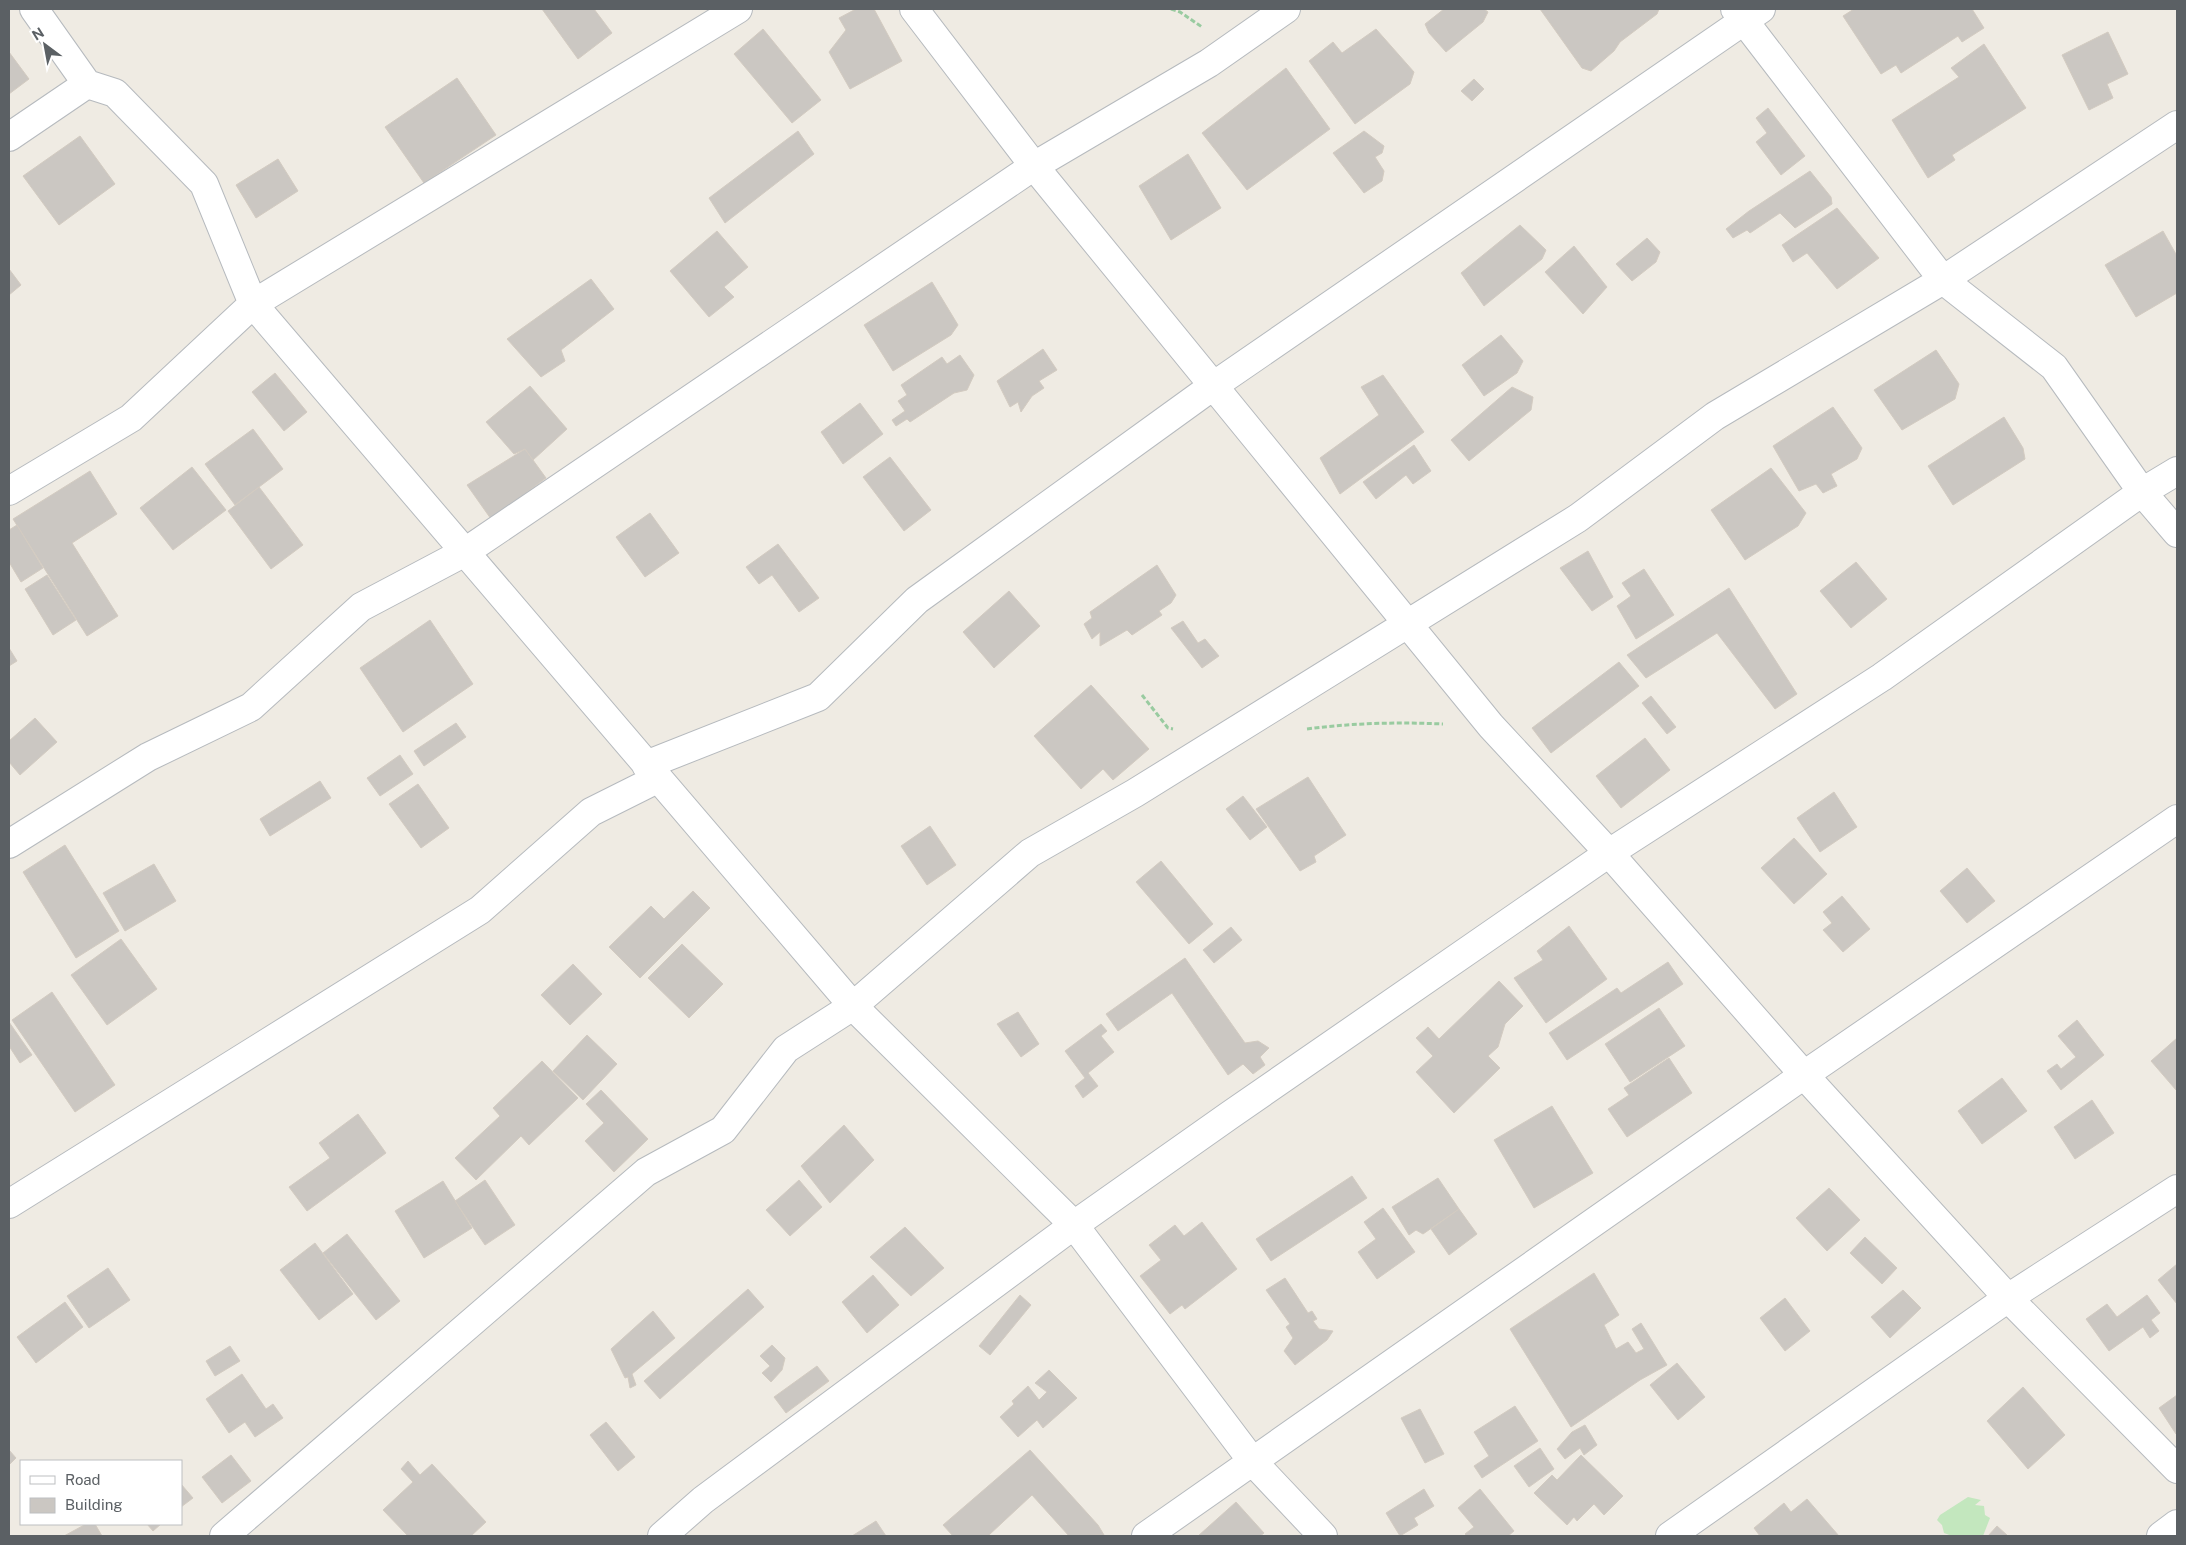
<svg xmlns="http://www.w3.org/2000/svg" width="2186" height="1545" font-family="'Public Sans',sans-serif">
<rect width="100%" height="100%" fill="#efebe3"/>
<!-- green -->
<path fill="#c3e7be" d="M1968,1497l13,3 -6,5 9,1 1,9 5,3 -7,18h-31l-8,-3 -2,-8 -5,-5 3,-5z"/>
<!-- building -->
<path fill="#cbc7c2" stroke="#d3cbc1" d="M542,9h52l18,24 -34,26z
M856,9h18l28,52 -52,28 -21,-37 17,-22 -7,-12z
M1444,9h40l4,3 -5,10 -37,30 -17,-19 -4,-9z
M1540,9h119l-2,5 -37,28 -6,9 -23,20 -9,-3z
M1854,9h118l12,19 -22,14 -4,-6 -57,37 -5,-8 -15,9 -38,-58z
M763,29l58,71 -29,23 -58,-69z
M1376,29l38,43 -4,12 -55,40 -46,-63 24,-19 9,11z
M2108,32l20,42 -21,10 6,14 -24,12 -27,-55z
M1984,44l42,64 -74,47 3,5 -27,18 -36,-58 67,-43 -8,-9z
M9,52l20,27 -20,15z
M1286,68l44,61 -83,61 -45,-57z
M457,78l39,57 -72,48 -39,-56z
M1474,79l10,10 -12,12 -11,-10z
M1768,108l37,48 -24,19 -25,-33 11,-9 -11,-15z
M798,131l16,23 -89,69 -16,-25z
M1364,131l20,15 -2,7 -7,4 9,14 -2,10 -18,12 -31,-40z
M80,136l35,48 -56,41 -36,-49z
M1188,154l33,54 -50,32 -32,-54z
M278,159l20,32 -42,27 -20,-33z
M1810,171l21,26 1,7 -37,24 -15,-15 -30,20 -3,-3 -14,8 -7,-9 23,-18z
M1837,208l42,50 -42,31 -30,-36 -14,9 -11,-17z
M1520,225l26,25 -4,9 -58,47 -23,-33z
M717,231l31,36 -24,20 10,10 -25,20 -39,-46z
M2163,231l14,25v37l-41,24 -31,-52z
M1647,238l13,14 -4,10 -24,19 -16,-17z
M1574,246l33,41 -24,27 -38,-42z
M9,269l12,16 -12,10z
M591,279l23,30 -53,41 4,11 -24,16 -34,-38z
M932,282l26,43 -7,10 -58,36 -29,-46z
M1501,335l22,26 -6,12 -33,23 -22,-31z
M1043,349l14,21 -18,11 5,7 -12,8 -11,16 -3,-10 -8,5 -13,-26z
M1936,350l23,34 -4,15 -53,31 -28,-40z
M960,355l14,20 -7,15 -13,3 -44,29 -3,-3 -11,7 -4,-6 13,-9 -7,-10 9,-6 -6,-10 41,-28 5,7z
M275,373l32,39 -23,19 -32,-39z
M1383,375l41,57 -84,62 -20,-36 59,-43 -18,-28z
M530,386l37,43 -34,31 -8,-11 -11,5 -28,-32z
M1512,387l21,10 -2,13 -62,51 -18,-21z
M860,403l23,31 -40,30 -22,-32z
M1833,407l29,41 -5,11 -26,15 6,12 -14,7 -7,-9 -17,7 -26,-45z
M2004,417l19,31 2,11 -72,46 -25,-39z
M253,429l30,40 -48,36 -30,-41z
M1414,445l17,26 -18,13 -7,-9 -30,24 -13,-17z
M525,449l21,29 -55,41 -24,-34z
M890,457l41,53 -27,21 -41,-54z
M192,467l34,43 -53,40 -33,-42z
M1771,468l35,45 -8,13 -53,34 -34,-50z
M90,471l27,43 -45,29 46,73 -31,20 -74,-117z
M259,487l44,58 -32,24 -43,-58z
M650,513l29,40 -34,24 -29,-40z
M17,525l26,43 -22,14 -12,-20v-32z
M778,544l41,54 -20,14 -27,-37 -13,9 -13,-17z
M1588,551l25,46 -21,14 -32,-43z
M1856,562l31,37 -36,29 -31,-37z
M1157,565l19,30 -5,8 -12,8 3,4 -30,20 -5,-5 -27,16v-14l-8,7 -8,-15 8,-6 -2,-6z
M1644,569l30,46 -38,24 -19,-33 14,-10 -9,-13z
M47,575l29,45 -23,15 -28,-46z
M1729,588l68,106 -22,15 -58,-76 -71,45 -19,-23z
M1009,591l31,35 -46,42 -31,-36z
M430,620l43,64 -70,48 -43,-64z
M1183,621l15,22 7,-4 14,17 -17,12 -31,-40z
M9,648l8,13 -8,5z
M1619,662l20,24 -88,67 -19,-25z
M1091,685l58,64 -36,31 -10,-11 -22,20 -47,-53z
M1651,696l25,31 -9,7 -25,-31z
M35,718l22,24 -37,33 -11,-13v-21z
M456,723l10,14 -42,29 -10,-15z
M1645,738l25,32 -49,38 -25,-32z
M400,755l13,19 -33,22 -13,-18z
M1308,777l38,58 -32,21 2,6 -16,9 -44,-62z
M320,781l11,17 -61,38 -10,-17z
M418,784l31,44 -28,20 -32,-44z
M1834,792l23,35 -37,25 -23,-34z
M1243,796l24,31 -17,13 -24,-31z
M930,826l26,39 -29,20 -26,-39z
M1794,838l33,36 -33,30 -33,-36z
M65,845l54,86 -43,27 -53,-86z
M1161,861l52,63 -24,20 -53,-62z
M154,864l22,37 -51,30 -22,-38z
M1967,868l28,33 -28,22 -27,-32z
M693,891l17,17 -70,70 -31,-31 42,-41 13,13z
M1842,896l28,33 -27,23 -20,-22 9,-7 -9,-11z
M1569,926l38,53 -61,44 -32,-45 29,-18 -6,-9z
M1231,927l11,13 -28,23 -11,-13z
M121,939l36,50 -50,36 -36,-50z
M682,944l41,40 -34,34 -41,-40z
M1185,958l60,85 13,-2 11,7 -9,9 5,8 -12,9 -10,-10 -15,11 -56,-82 -54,38 -12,-17z
M1668,962l15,22 -116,76 -18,-27 68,-45 4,5z
M573,964l29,30 -32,31 -29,-30z
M1499,981l24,25 -18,18 -7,23 -10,9 12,12 -46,45 -38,-41 17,-16 -17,-18 12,-11 11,12z
M52,992l63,93 -40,27 -63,-92z
M1659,1008l26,38 -55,36 -25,-38z
M1018,1012l21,32 -18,13 -24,-33z
M2077,1020l27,35 -43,35 -14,-19 10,-7 4,5 15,-12 -18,-21z
M9,1022l23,33 -12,8 -11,-17z
M1101,1024l6,7 -6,5 13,16 -26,21 10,13 -15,12 -8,-12 10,-8 -20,-27z
M587,1035l30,29 -34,36 -30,-29z
M2177,1038v51l-1,1 -25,-29z
M1669,1058l23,35 -65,44 -19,-28 21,-14 -5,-7z
M542,1061l36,37 -49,47 -8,-9 -45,44 -21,-22 45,-42 -7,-8z
M2002,1078l25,33 -45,33 -24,-33z
M601,1090l47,49 -34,33 -29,-31 19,-18 -18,-19z
M2092,1100l22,33 -39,26 -21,-32z
M1552,1106l41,67 -59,35 -40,-68z
M358,1114l28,39 -79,58 -18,-24 41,-29 -11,-15z
M844,1125l30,35 -44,43 -29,-37z
M1352,1176l15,22 -96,63 -15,-22z
M1438,1178l21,31 -36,25 -7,-4 -7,5 -17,-28z
M485,1180l30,45 -30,20 -30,-44z
M799,1180l23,27 -32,29 -24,-26z
M443,1181l29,47 -48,30 -29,-47z
M1829,1188l31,32 -33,31 -31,-33z
M1383,1208l32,44 -38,27 -19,-27 18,-13 -12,-17z
M1459,1209l18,25 -28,21 -18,-26z
M1202,1222l35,47 -52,40 -3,-4 -12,9 -30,-38 21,-16 -12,-15 26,-20 9,11z
M905,1227l39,41 -33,28 -41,-39z
M347,1234l53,67 -24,19 -53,-67z
M1865,1237l32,31 -15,16 -32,-31z
M315,1243l38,51 -34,26 -39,-50z
M2177,1264v40l-19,-24z
M108,1268l22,32 -41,28 -22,-32z
M1594,1273l25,42 -15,10 12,24 12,-7 8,11 8,-4 -12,-20 9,-6 26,42 -27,15 -69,47 -61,-98z
M873,1275l26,30 -32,28 -25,-31z
M1285,1278l23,35 4,-2 5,8 -4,2 6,8 14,2 -6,9 -32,25 -11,-14 9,-13 -7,-11 4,-3 -24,-34z
M748,1289l16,18 -104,92 -16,-18z
M1903,1290l18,18 -31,30 -19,-21z
M1020,1295l11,10 -41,50 -11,-9z
M2147,1295l13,18 -9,7 8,11 -9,7 -7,-11 -34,24 -23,-32 21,-15 10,13z
M1785,1298l25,33 -25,20 -25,-33z
M65,1302l18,25 -47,36 -19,-26z
M653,1311l22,27 -43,36 4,11 -6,3 -2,-11 -3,1 -14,-29z
M772,1345l13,13 -3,12 -11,12 -9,-9 8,-7 -10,-10z
M230,1346l10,15 -25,15 -9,-15z
M1677,1363l28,34 -27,23 -28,-35z
M817,1366l12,15 -43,32 -12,-16z
M1049,1370l28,28 -34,30 -6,-8 -19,17 -18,-20 14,-13 -2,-3 16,-15 11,14 8,-8 -12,-9z
M242,1374l24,35 7,-5 10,14 -28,19 -10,-15 -16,11 -23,-34z
M2023,1387l42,48 -37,34 -41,-48z
M2177,1395v39h-1l-17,-26z
M1515,1406l23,35 -56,37 -8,-12 15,-10 -15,-24z
M1420,1409l24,45 -19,9 -24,-45z
M606,1422l29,35 -17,14 -28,-36z
M1585,1425l12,20 -13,10 -4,-7 -15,11 -8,-10 15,-17z
M1540,1448l14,21 -25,18 -15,-21z
M9,1450l7,8 -7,7z
M1030,1450l68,75 6,10 -35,1 -37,-41 -43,40 1,1h-37l-10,-11z
M231,1455l20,26 -29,22 -20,-26z
M1581,1455l42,41 -19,19 -10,-11 -17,17 -3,-4 -7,8 -33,-32 18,-18 5,5z
M408,1461l12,14 12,-11 54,58 -15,14h-63l-25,-26 30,-28 -12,-13z
M181,1484l12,14 -12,9z
M1424,1489l10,17 -20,12 4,7 -18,11 -14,-23z
M1480,1489l34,42 -6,5h-41l-2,-2 9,-7 -16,-19z
M1807,1499l32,37h-79l-6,-8 30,-25 7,9z
M1236,1502l28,31 -4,3h-62z
M876,1521l10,15h-34z
M86,1524h9l7,12h-38z
M147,1524h14l-8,7z
M1997,1526l11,10h-20z"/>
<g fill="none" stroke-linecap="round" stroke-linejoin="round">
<!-- street casing -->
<g stroke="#b6babe" stroke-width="30">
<path id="street" d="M34,9l53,75 28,9 89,91 49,120 600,702 221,219 179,237 70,74
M914,9l120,157 457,560 118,127 195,222 204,223 169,171
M1735,9l208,271 111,87 88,125 35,41
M9,137l78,-53
M9,491l122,-73 122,-114 485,-295
M646,765l172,-68 99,-97 296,-214 548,-377
M9,844l139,-87 103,-50 110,-100 104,-55 569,-386 175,-103 77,-54
M9,1204l471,-294 111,-98 66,-33
M224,1536l422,-364 77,-42 63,-81 67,-43 177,-153 105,-60 443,-275 137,-102 228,-136 234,-155
M662,1536l41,-36 371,-275 156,-110 379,-262 273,-176 260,-185 35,-21
M1146,1536l658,-461 373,-256
M1670,1536l338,-238 169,-109
M2161,1536l16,-12"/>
</g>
<!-- path -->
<path stroke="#99cba0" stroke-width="3" stroke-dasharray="5 2.5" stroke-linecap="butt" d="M1171,9l9,3 22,15
M1142,695l26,33 5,1
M1307,729c45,-6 91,-7 136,-5"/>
<!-- street -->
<use href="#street" stroke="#fff" stroke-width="28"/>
</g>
<!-- border -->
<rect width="2186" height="1545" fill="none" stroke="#5b6064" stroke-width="20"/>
<!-- legend -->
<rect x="20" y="1460" width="162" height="65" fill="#ffffff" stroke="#bdbfc1"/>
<rect x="30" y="1476" width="25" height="8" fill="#ffffff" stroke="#bdbfc1"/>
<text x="65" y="1485" font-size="15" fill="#5b6064">Road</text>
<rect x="30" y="1498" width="25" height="15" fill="#cbc7c2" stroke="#bdbfc1"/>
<text x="65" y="1510" font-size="15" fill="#5b6064">Building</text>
<!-- north arrow -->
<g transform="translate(45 45) rotate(328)" stroke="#ffffff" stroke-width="4" paint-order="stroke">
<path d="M0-4L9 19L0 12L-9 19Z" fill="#5b6064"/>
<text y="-8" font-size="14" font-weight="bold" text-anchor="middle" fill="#5b6064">N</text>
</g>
</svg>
